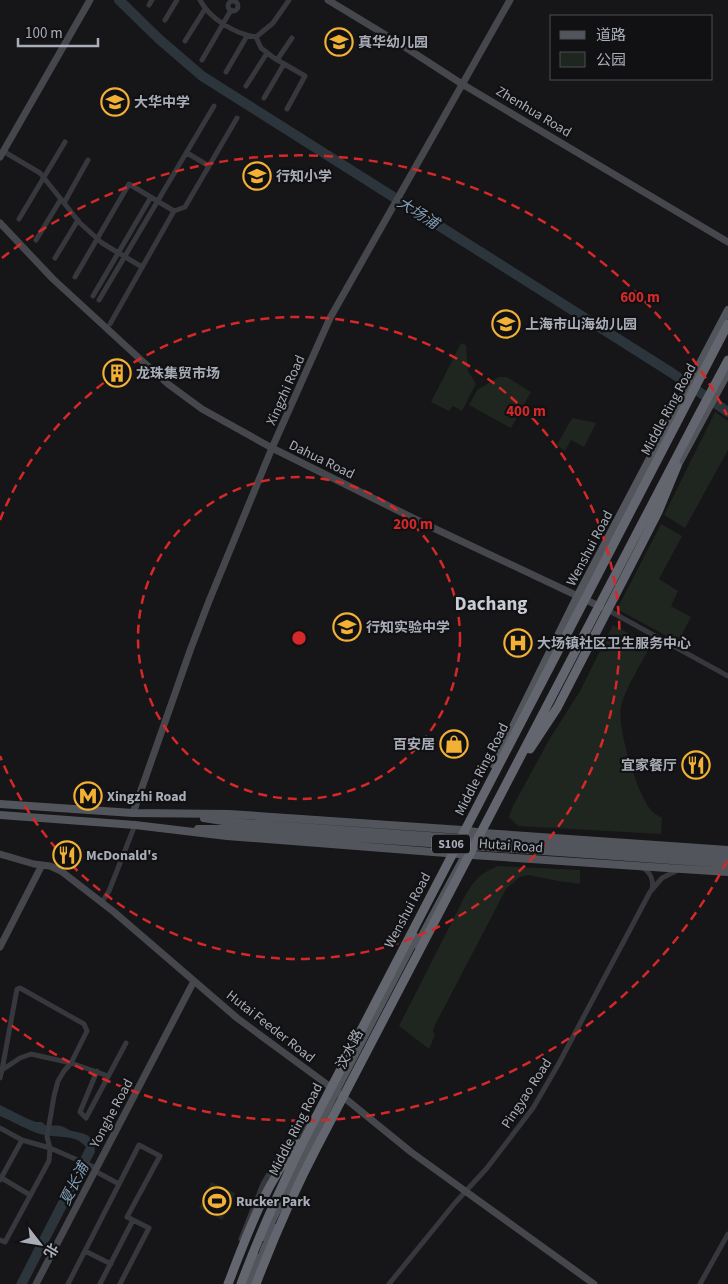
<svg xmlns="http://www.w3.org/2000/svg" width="728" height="1284" font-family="'Source Sans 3','Noto Sans SC',sans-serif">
<rect width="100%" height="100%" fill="#161618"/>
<!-- green -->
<path fill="#1e261f" d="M461,343l5,2 2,26 8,13 -14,27 -9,-5 -4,5 -18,-9z
M499,377h8l24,15 -20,36 -42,-23 8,-15z
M715,412l13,9v29l-43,78 -21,-13z
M572,418l24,5 -12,24 -13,-7 -6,11 -8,-6z
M661,524l21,12 -23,43 19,12 -7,15 20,11 -8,15 2,14 -68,-37z
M613,625l38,20c-9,17 -26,44 -30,62 -4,21 15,84 29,102 3,4 8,7 12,9l-1,16 -143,-8 -9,-9 4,-11 36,-66 31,-49z
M498,866l82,4v14l-22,-3 -29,-6 -9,2 -14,12 -72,138 -1,5 2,3 -6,14 -30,-23 67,-132c11,-17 14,-20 32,-28z
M211,1182l24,11 -13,27 -23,-12z"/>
<!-- water -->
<path fill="#2c353c" d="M0,1105l28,14 8,3h6l3,3c5,1 11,0 16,1 4,1 7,4 11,5 14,3 22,3 23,21l-68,132h-11l70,-137c-10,-13 -28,-9 -42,-12 -11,-2 -32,-14 -44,-19z"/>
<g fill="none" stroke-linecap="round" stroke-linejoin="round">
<!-- river -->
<path stroke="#2c353c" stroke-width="10" d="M119,0l40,39 43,37 470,297 56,39"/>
<!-- street -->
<path stroke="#37383d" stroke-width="5" d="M200,0c10,19 35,34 56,37l17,-14 16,-23
M228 6a5 5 0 1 1 10 0a5 5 0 1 1-10 0Z
M149,5l3,-5
M165,20l12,-20
M256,37l5,11 13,10 31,18 -18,33
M185,41l20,-32
M202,60l29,-50
M277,60l15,-22
M226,72l21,-36
M246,86l21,-33
M264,98l20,-34
M3,151l37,22 40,50 22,20 40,24
M187,153l22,13
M64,203l24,-43
M19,219l46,-77
M36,240l25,-41
M55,258l23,-38
M75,277l54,-93 45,27
M93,296l58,-99
M99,300l115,-194
M110,324l64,-113 11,-4 52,-89
M606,609l122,67
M642,867c8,5 12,13 10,22
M102,902l7,-11 26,-66
M2,1070l15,-81 3,-1 64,36 3,7 -16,32 37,13
M97,1071l-17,41 6,6 40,-75
M0,1078l2,-8 18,-12 11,-4 40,9 -7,8 -6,10 -4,15 -7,41 3,11 -1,13 -44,81 -5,-2
M0,1128l22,12 28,8 46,20
M95,1171l24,13
M0,1177l30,18
M0,1180l22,-40
M241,1239l22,-55 19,-33 27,-26
M85,1251l26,13
M68,1284l71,-139 21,11 -33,61 6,3 -33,64
M120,1284l29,-56 -16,-8
M389,1284l66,-81 32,-35 46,-60 25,-43 92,-173 12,-14 16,-8
M700,1284l28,-50"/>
<!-- secondary -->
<path stroke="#45474d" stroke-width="7" d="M328,0l66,40 68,44 266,158
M0,157l90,-157
M0,223l53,56 87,80 28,25 34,25 70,39 153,76 176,83
M133,813l58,-165 18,-47 63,-153 58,-130 180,-318
M0,854l34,10 16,2 11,5 53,41 123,106 99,73 75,61 183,132
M0,947l42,-82
M36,1284l158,-303"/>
<!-- primary -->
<path stroke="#53555c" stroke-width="8" d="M675,470l53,-98
M494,765l84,-170 150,-285
M0,804l133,9 96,1 233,16 21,3 245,17
M0,815l135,10 92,11 245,19 256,17
M204,818l25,4 499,35
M198,829h30l500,35
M417,945l50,-93
M264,1237l72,-146 80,-154
M246,1284l10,-27
M252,1284l13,-37 10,-19"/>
<!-- highway -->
<path stroke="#63666e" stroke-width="9" d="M530,749l27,-41 80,-155 21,-41 19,-46
M228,1284c19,-49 37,-100 70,-141
M241,1284c18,-49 40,-97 63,-144l424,-816
M256,1284c18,-47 38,-93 61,-137l381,-731 30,-56"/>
</g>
<!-- distance rings -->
<g fill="none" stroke="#d62828" stroke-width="2.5" stroke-dasharray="9 6">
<circle cx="299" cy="638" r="161"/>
<path d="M0 520A321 321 0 1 1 0 756"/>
<path d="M727 861A482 482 0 0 1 2 1018M2 258A482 482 0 0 1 727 415"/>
</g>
<!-- icons -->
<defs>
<g id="school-ring" transform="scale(1.4375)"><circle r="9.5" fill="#111113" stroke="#f2b134" stroke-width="1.5"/><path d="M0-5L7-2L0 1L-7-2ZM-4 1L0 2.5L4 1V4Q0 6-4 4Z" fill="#f2b134"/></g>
<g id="building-ring" transform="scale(1.4375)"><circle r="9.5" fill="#111113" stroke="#f2b134" stroke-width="1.5"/><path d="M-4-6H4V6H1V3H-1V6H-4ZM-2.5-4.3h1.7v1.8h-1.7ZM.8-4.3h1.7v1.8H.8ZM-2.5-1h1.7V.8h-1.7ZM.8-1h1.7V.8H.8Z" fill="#f2b134"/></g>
<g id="hospital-ring" transform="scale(1.4375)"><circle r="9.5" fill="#111113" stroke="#f2b134" stroke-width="1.5"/><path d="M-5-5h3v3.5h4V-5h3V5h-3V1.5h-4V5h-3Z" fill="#f2b134"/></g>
<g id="shop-ring" transform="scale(1.4375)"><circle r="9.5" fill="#111113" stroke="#f2b134" stroke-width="1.5"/><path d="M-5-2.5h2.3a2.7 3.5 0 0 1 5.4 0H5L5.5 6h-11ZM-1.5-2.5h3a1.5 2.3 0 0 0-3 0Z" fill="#f2b134"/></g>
<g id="restaurant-ring" transform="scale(1.4375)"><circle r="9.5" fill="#111113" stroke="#f2b134" stroke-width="1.5"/><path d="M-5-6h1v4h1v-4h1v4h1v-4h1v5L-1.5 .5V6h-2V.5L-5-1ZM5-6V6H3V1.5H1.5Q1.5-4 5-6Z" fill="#f2b134"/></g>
<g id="metro-ring" transform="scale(1.4375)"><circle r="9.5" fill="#111113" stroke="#f2b134" stroke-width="1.5"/><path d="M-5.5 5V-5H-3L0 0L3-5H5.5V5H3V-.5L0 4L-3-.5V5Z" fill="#f2b134"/></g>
<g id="stadium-ring" transform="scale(1.4375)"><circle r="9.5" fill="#111113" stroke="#f2b134" stroke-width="1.5"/><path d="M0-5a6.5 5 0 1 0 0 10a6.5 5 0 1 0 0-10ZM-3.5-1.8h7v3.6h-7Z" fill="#f2b134"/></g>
</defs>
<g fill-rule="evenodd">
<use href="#school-ring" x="339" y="42"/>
<use href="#school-ring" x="115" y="102"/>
<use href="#school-ring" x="257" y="176"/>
<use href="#school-ring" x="506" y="324"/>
<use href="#building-ring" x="117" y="373"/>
<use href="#school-ring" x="347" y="627"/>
<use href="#hospital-ring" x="518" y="643"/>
<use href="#shop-ring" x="454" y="744"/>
<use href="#restaurant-ring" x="696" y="765"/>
<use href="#metro-ring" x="88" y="796"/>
<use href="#restaurant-ring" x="67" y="855"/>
<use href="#stadium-ring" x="217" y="1201"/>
</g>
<g text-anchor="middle" stroke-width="4.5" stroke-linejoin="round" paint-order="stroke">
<!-- shield labels -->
<rect fill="#111113" stroke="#7b7e86" stroke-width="1" x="432" y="834.5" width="38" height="19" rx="4"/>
<g font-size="12" font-weight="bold" fill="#a8adb8">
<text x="451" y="848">S106</text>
</g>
<!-- poi labels -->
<g font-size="14" font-weight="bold" fill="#a8adb8" stroke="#111113" text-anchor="start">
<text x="358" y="47">真华幼儿园</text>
<text x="134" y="107">大华中学</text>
<text x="276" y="181">行知小学</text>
<text x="525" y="329">上海市山海幼儿园</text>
<text x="136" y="378">龙珠集贸市场</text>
<text x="366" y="632">行知实验中学</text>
<text x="537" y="648">大场镇社区卫生服务中心</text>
<text x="435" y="749" text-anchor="end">百安居</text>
<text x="677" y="770" text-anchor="end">宜家餐厅</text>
<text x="107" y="801">Xingzhi Road</text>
<text x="86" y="860">McDonald's</text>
<text x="236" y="1206">Rucker Park</text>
</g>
<!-- street labels -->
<g font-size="14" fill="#a8adb8" stroke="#111113">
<text transform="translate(534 111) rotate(31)" y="5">Zhenhua Road</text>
<text transform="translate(285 390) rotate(-66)" y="5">Xingzhi Road</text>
<text transform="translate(668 409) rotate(-62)" y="5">Middle Ring Road</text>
<text transform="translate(322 459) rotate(26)" y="5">Dahua Road</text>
<text transform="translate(589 548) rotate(-62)" y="5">Wenshui Road</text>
<text transform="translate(481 769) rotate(-63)" y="5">Middle Ring Road</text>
<text transform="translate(511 845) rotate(4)" y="5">Hutai Road</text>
<text transform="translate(407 910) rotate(-62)" y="5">Wenshui Road</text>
<text transform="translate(271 1026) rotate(38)" y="5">Hutai Feeder Road</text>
<text transform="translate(349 1049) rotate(-63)" y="5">汶水路</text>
<text transform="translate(526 1093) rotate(-57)" y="5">Pingyao Road</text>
<text transform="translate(111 1113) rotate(-62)" y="5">Yonghe Road</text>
<text transform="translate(295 1129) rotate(-63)" y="5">Middle Ring Road</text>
</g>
<!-- water labels -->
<g font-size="15" font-style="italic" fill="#7f9bb3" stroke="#111113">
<text transform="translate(418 213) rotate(32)" y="5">大场浦</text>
<text transform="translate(74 1184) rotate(-63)" y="5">夏长浦</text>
</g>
<!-- district labels -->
<g font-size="19" font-weight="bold" fill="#c9ccd4" stroke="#111113">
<text x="491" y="610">Dachang</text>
</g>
</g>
<circle cx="299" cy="638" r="8" fill="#d62828" stroke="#111113" stroke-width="2.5"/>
<g font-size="15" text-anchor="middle" font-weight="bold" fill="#d62828" stroke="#111113" stroke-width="4.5" stroke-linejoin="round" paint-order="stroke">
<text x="640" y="302">600 m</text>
<text x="526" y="416">400 m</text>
<text x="413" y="529">200 m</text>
</g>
<!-- legend -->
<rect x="550" y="15" width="162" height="65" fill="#111113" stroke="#4d4f55"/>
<rect x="560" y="31" width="25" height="8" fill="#53555c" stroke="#4d4f55"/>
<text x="596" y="40" font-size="15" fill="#a8adb8">道路</text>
<rect x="560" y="52" width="25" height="15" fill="#1e261f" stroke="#4d4f55"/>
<text x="596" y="65" font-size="15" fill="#a8adb8">公园</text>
<!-- north arrow -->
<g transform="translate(40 1244) rotate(121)" stroke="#111113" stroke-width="4" paint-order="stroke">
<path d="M0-4L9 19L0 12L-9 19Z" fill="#a8adb8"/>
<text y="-8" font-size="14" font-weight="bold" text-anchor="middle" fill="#a8adb8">北</text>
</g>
<!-- scale -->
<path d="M18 38v8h80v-8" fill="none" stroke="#a8adb8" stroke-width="2.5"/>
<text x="25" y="38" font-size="15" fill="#a8adb8" stroke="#111113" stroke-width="4" paint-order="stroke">100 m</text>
</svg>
